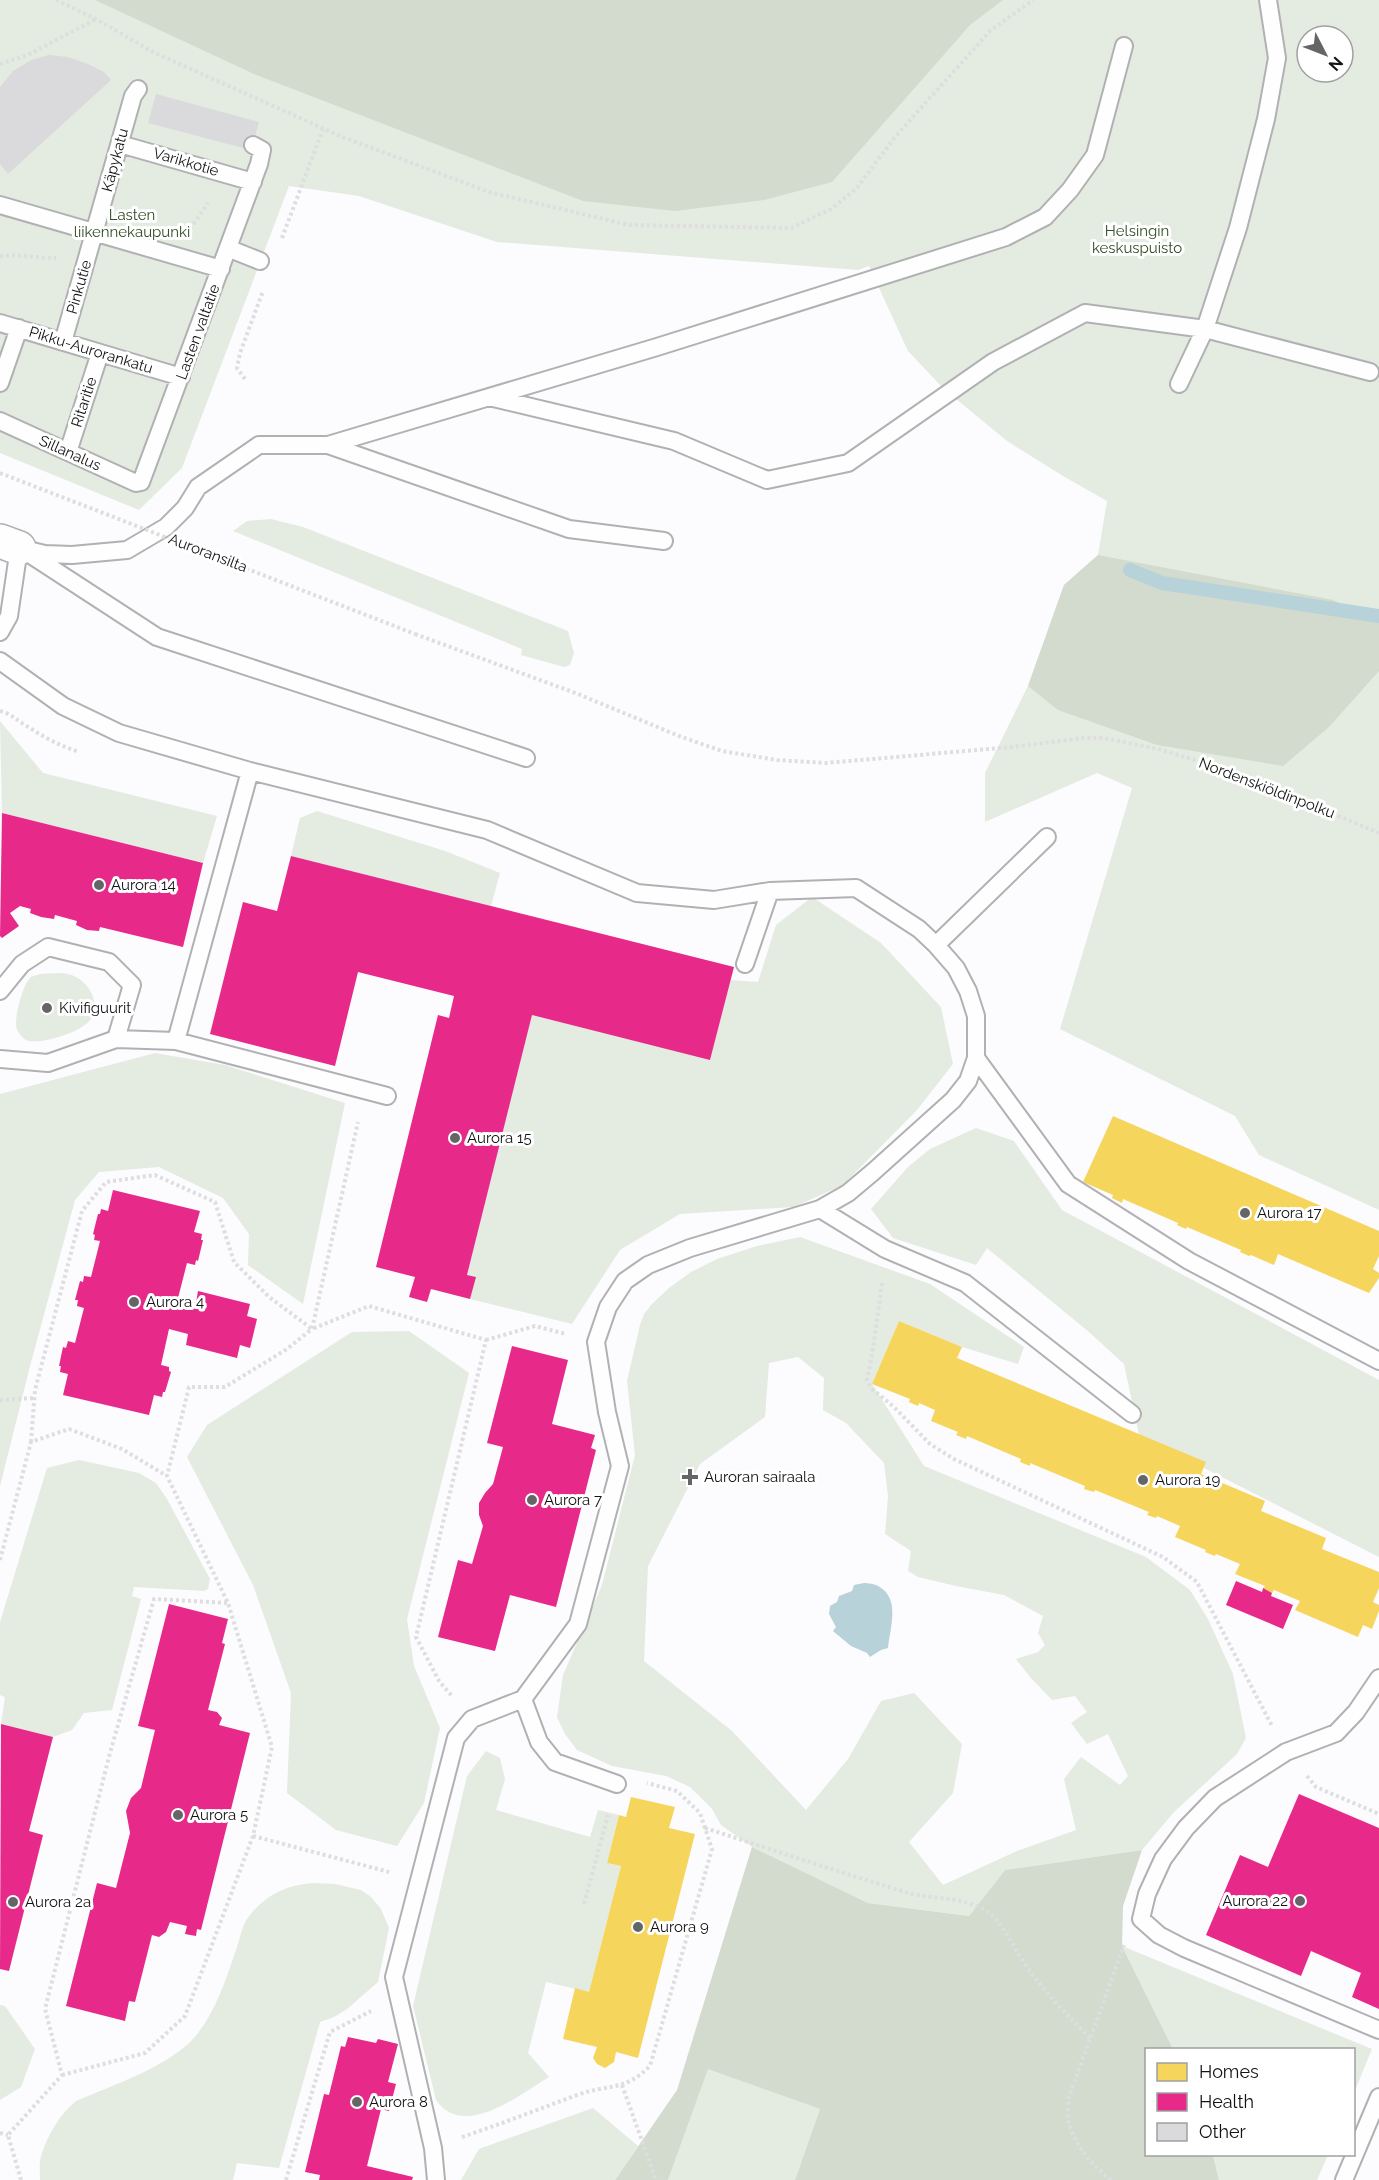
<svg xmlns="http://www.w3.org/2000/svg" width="1379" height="2180" font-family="Raleway,sans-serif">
<rect width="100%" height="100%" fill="#fcfbfe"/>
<!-- green -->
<path fill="#e4ebe1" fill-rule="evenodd" d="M0,0h1379v1210l-120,-55 -24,-39 -175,-87 72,-241 -35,-15 -112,49v-49l43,-87 36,-101 34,-30 9,-54 -44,-25 -56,-35 -63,-52 -36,-38 -39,-85 -11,4 -361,-28 -138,-46 -70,-10 -107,282 -43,42 -139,-57zM1307,36h36v36h-36z
M271,519l32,8 265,104 6,22 -4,12 -6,2 -43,-12 1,-6 -289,-118 14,-10z
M0,721l43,52 174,43 -14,47 -201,-50z
M317,811l128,40 55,22 -9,33 -200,-50 9,-38z
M812,897l69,46 60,64 12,57 -36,46 -74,75 -49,22 -114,7 -60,36 -48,74 -102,-25 5,-22 -8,-2 65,-260 178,44 20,-79 28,2 18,-57z
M40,974c8,0 19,-2 28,0 20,5 34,28 22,46 -8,12 -52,26 -64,20 -4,-2 -8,-8 -9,-11 -4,-9 6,-46 14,-52 3,-1 6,-2 9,-3z
M155,1053l70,12 120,38 -42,201 -55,-39 1,-31 -26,-36 -64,-31 -60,5 -24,28 -46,170 -29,116v-392z
M976,1128l38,13 48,69 317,170v177l-240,-122 -15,-71 -35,-32 -102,-84 -11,17 -83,-27 -22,-29 37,-42 22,-18z
M800,1237l130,47 94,63 -6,17 -56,-17 -63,-26 -27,63 52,82 222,91 44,33 18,29 25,55 13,64 -9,16 -63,58 -32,38 -137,20 -36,46 -101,-13 -116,-56 -31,-22 -9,-16 -22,-22 -24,-11 -54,-10 -35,-16 -12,-16 -8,-17 6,-42 39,-90 33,-130 -8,-74 13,-56 4,-11 8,-10 17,-16 22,-16 26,-13 40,-13zM798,1357l26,21 -1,32 23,13 38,40 4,33 -3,38 26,17 -3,20 10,6 38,9 48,9 39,21 -5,17 7,12 -7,7 -22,7 14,18 22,23 23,-4 12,16 -16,11 16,21 21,-10 20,42 -8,9 -39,-28 -17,22 12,51 -59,21 -74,34 -34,-43 44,-49 9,-49 -48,-51 -33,8 -33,58 -42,51 -74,-79 -88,-70 4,-95 52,-102 65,-47 4,-54z
M409,1331l60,42 -62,246 7,47 26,62 -16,75 -27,43 -61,-16 -49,-37 4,-100 -38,-108 -66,-128 20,-32 145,-93z
M79,1460l60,13 17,10 11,16 43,80 -2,10 -4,2 -70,-4 -2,9 9,3 -29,111 -28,3 -12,17 -19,7 -52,-13 4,-27 -5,-2v-73l47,-154z
M486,1751l14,7 5,21 -9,31 94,27 8,-27 21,5 -12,48 14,3 -32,126 -43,-10 -18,71 21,24c-30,18 -85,63 -113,23l-23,-94 54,-230z
M313,1883l22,1 26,6 10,7 10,12 8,19 -11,54 -31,27 -13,8 -14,5 -41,146 -42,-5 -4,17h-193c0,-7 -1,-17 1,-24 6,-20 19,-42 35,-55 35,-15 91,-34 117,-62 21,-23 32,-57 42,-86 4,-10 6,-25 12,-34 16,-23 39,-34 66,-36z
M1122,1946l250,103 -18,44v-43l-181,-1z
M0,2005l5,1 30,43 -14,38 -21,13z
M708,2068l112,41 -25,71h-127z
M593,2108l45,38 -23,34h-154l18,-31z
M1213,2155v-1l115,1 -11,25h-98z"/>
<!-- forest -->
<path fill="#d2dbcd" d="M95,0h908l-33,25 -138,157 -68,18 -89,11 -92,-10 -329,-127z
M1098,555l235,45 46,23v48l-50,56 -46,39 -126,-21 -99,-35 -30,-24 36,-101z
M752,1847l116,56 101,13 36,-46 137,-20 -19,56 -1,40 51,103 -27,1v104l67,1 6,25h-424l25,-71 -112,-40 -40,111h-53l62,-90z"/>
<!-- water -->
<path fill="#b7d2d9" d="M864,1583c4,0 11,1 14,3 23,12 12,42 10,62l-7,2 -11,7 -3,-4 -16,-7 -18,-15 3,-4 -7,-13 1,-8 7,-4 2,-6 13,-5 2,-6z"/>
<!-- homes -->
<path fill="#f6d55c" d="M1113,1116l266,115v25l-6,13 6,4v5l-10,15 -91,-39 -4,11 -23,-10 -2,1 -9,-4 1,-2 -54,-23 -1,2 -9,-4 1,-2 -55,-24 -1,4 -10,-5 1,-3 -30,-13z
M899,1321l63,26 -5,11 249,104 -5,12 64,27 -4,10 65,27 -4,11 57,23v16l-6,14 6,3v6l-7,18 -9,-4 -5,12 -63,-27 5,-9 -26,-11 -2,3 -9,-5 2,-2 -30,-12 5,-10 -24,-10 -1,2 -10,-4 1,-2 -31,-13 5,-11 -23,-10 -1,2 -9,-3 2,-3 -54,-22 -1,2 -10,-3 1,-3 -55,-23v3l-10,-4 1,-3 -54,-23 -1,3 -10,-4 2,-3 -27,-11 4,-11 -16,-7 -1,3 -9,-4 1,-3 -38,-15z
M631,1797l44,10 -6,21 26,6 -57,224 -22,-6 -2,10 -9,6 -8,-4 -4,-6 4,-11 -34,-8 12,-51 14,4 32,-126 -14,-3 12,-48 7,2z"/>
<!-- health -->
<path fill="#e7298a" d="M2,813l201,50 -20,84 -83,-20 -1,4 -12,-1 -11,-5 1,-4 -22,-6 -1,4 -13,-2 -11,-4 1,-4 -11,-3 -10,7 9,13 -17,12 -2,-2z
M291,856l443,111 -24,93 -178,-45 -65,260 9,2 -6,22 -39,-10 -4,13 -18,-5 6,-20 -39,-10 62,-252 11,3 5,-22 -96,-24 -23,94 -125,-32 33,-132 34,9z
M113,1190l87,21 -6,21 8,2 -1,6h2l-5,21 -2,-1 -1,5 -8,-2 -9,35 18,5 2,-12 52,13 -3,12 10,3 -7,29 -10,-3 -3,13 -51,-13 2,-11 -19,-5 -8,36 8,2v4l2,1 -6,20h-2l-1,5 -8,-2 -5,20 -86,-20 5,-21 -8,-2 1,-6h-2l4,-19 3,1 2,-7 7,2 9,-35 -7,-2 1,-6h-3l5,-19 3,1 1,-6 7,1 9,-36 -6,-1 1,-5 -2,-1 5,-20h2l1,-5 7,2z
M512,1346l56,14 -16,64 43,11 -4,13 5,2 -40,157 -46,-12 -15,56 -57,-14 20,-77 14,4 11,-38 -4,-11v-12l6,-10 8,-9 10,-37 -16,-4z
M1236,1581l26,11 1,-4 9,5 -1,3 22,9 -10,24 -57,-24z
M169,1604l59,15 -6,24 3,1 -17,66 9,2 5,6 -3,7 31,8 -49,197 -4,-1 -1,7 -11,-2 2,-8 -17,-4 -4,10 -7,5 -7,-2 -17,67 -6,-1 -4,20 -59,-15 31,-123 19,5 14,-55 -4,-22 5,-13 10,-10 14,-58 -17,-4z
M1,1724l52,13 -24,94 14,4 -34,136 -9,-2z
M1299,1794l80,34v181l-27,-12 9,-24 -50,-22 -10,25 -95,-41 34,-80 28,12z
M348,2037l28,6 2,-4 20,5 -10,38 8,2 -7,27 -8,-2 -14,57 46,11 -1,3h-93l1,-5 -15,-3 19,-78 5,1 12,-49 4,1z"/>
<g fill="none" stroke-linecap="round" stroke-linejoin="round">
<!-- stream -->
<path stroke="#b7d2d9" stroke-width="14" d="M1130,570l32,13 217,33"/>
</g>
<!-- building -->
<path fill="#dadadc" d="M49,55l19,2 20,7 16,8 7,8 -103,94 -8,-10v-77l13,-16 18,-11z
M156,94l103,28 -8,28 -103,-27z"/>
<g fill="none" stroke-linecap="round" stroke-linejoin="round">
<!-- service casing -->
<g stroke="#b1b0b2" stroke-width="20">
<path id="service" d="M120,144l133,38
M0,205l221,64
M235,251l25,10
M0,323l181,54
M63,342l70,-246 5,-7
M0,383l19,-55
M1179,384l26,-55 33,-101 28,-109 11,-61 -9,-58
M489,397l185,44 93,39 81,-17 145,-101 92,-49 120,16 165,43
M0,421l136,62 5,-1 118,-318 3,-14 -9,-5
M328,445l329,-98 349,-110 39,-20 25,-27 25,-35 29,-109
M68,452l32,-99
M19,548l26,6 27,1 55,-5 39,-23 19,-19 13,-21 61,-42h69l241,84 95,12
M28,553l129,84 369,121
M0,632l9,-16 10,-68
M0,661l63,45 56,27 131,38 237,59 150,63 77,7 56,-9 86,-3 63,41 17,16 20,23 12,23 8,25v42l-8,23 -15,19 -80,72 -25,21 -28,16 -130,39 -42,17 -23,16 -17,26 -12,35 11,70 13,54 -42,158 -55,75 16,43 16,20 62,22
M936,945l111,-108
M745,964l25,-73
M0,991l22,-27 26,-17 61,15 23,23 -16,54
M176,1041l74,-270
M976,1058l92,126 121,77 190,100
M0,1059l48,4 68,-24 60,2 211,55
M820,1209l65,40 80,34 167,131
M1379,1678l-23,34 -20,21 -50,19 -71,46 -29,30 -23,31 -16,35 -6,25 18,16 25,13 195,82
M436,2180l-3,-32 -39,-171 62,-239 16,-19 51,-20
M1344,2180l35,-83"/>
</g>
<!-- minor casing -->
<g stroke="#b1b0b2" stroke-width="36">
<path id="minor" d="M0,541l19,7"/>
</g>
<!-- path -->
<path stroke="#dedddf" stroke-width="4" stroke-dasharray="3 3" stroke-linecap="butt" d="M56,0l40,19 57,33 187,84 149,56 140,33 162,3 40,-19 25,-20 39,-52 95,-106 43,-31
M0,64l28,-9 68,-36
M190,229l18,-26
M282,238l41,-109
M0,256c19,-2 36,2 56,2
M245,379l-8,-11 3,-15 23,-62
M415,634l163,60 101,42 43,15 55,9 49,3 186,-16 71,-9h21l54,11 68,20 153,64
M0,711c12,3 19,11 30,17 15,10 31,18 49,24
M882,1283l-9,66 -6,31 5,9 22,18 36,37 24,15 209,98 34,25 75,144
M486,1340l49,-14 31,8
M0,1400l34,-2
M31,1442l4,-52 47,-179 24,-29 49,-7 60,27 19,60 35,35 43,32 57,-23 117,34 -70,297 23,44 13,15
M0,1560l31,-118 38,-13 53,20 45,27
M1307,1776l9,11 63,27
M705,1828c68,22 136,45 204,65 27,7 60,3 83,22 15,14 21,33 33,49 19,28 42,51 66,75
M253,1836l136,36
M584,1904l24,-89
M62,2075l83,-22 40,-37 68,-180 19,-89 -44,-144 -61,-127 22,-89h36l62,-38 25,-20 46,-207
M622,2085l34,95
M0,2133l8,2
M462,2137c39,-13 77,-28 115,-42 30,-11 47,-3 73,-29l62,-217 -12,-36 -23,-22 -30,-8
M21,2180l-13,-45 54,-60 -17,-66 65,-256 44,-154 74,4
M286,2180l44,-148 41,-21
M1111,2180c-19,-15 -37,-35 -43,-60 -1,-7 1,-16 1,-23l55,-152"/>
<!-- service -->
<use href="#service" stroke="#fffeff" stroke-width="16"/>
<!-- minor -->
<use href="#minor" stroke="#fffeff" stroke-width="33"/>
<!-- path-bridge -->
<path stroke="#dedddf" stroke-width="4" stroke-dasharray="3 3" stroke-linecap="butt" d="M0,473l415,161"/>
</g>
<!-- markers -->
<g fill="#656466" stroke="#fff" stroke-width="2">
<circle cx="99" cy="885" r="6"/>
<circle cx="47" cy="1008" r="6"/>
<circle cx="455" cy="1138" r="6"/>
<circle cx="1245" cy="1213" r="6"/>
<circle cx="134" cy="1302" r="6"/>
<path d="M687 1468h6v6h6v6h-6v6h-6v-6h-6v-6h6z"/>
<circle cx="1143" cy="1480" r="6"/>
<circle cx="532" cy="1500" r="6"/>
<circle cx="178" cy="1815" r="6"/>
<circle cx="1300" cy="1901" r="6"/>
<circle cx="13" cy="1902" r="6"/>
<circle cx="638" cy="1927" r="6"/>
<circle cx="357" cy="2102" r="6"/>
</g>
<g text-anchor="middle" stroke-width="6" stroke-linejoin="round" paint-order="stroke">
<!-- street labels -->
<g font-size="15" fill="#131214" stroke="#fff">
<text transform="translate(115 160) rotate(-75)" y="5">Käpykatu</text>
<text transform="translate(186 162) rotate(16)" y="5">Varikkotie</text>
<text transform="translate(79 287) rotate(-74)" y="5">Pinkutie</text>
<text transform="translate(198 332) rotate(-70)" y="5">Lasten valtatie</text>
<text transform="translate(91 350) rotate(17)" y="5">Pikku-Aurorankatu</text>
<text transform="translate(84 402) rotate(-72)" y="5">Ritaritie</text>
<text transform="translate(70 453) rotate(24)" y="5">Sillanalus</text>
<text transform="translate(208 553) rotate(21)" y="5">Auroransilta</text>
<text transform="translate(1267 788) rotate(21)" y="5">Nordenskiöldinpolku</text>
</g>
<!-- park labels -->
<g font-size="15" fill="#334c23" stroke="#fff">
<text x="132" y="220">Lasten<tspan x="132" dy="17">liikennekaupunki</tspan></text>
<text x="1137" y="236">Helsingin<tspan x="1137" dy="17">keskuspuisto</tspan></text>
</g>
<!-- poi labels -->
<g font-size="15" fill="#131214" stroke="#fff" text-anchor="start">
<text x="111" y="890">Aurora 14</text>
<text x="59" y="1013">Kivifiguurit</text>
<text x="467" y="1143">Aurora 15</text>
<text x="1257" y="1218">Aurora 17</text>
<text x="146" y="1307">Aurora 4</text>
<text x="704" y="1482">Auroran sairaala</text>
<text x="1155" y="1485">Aurora 19</text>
<text x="544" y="1505">Aurora 7</text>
<text x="190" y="1820">Aurora 5</text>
<text x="1288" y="1906" text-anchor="end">Aurora 22</text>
<text x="25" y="1907">Aurora 2a</text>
<text x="650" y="1932">Aurora 9</text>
<text x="369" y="2107">Aurora 8</text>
</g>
</g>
<!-- legend -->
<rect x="1145" y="2048" width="210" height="108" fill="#ffffff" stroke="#a1a0a1" stroke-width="1.5"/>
<rect x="1157" y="2063" width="30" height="18" fill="#f6d55c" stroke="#a1a0a1" stroke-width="1.5"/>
<text x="1199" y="2078" font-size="18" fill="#131214">Homes</text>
<rect x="1157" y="2093" width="30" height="18" fill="#e7298a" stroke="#a1a0a1" stroke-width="1.5"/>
<text x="1199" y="2108" font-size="18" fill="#131214">Health</text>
<rect x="1157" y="2123" width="30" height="18" fill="#dadadc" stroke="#a1a0a1" stroke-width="1.5"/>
<text x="1199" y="2138" font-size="18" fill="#131214">Other</text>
<!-- north arrow -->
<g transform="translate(1325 54) rotate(132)"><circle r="28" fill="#ffffff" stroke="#a1a0a1" stroke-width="1.5"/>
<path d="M0-4.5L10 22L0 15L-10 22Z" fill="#656466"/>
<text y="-9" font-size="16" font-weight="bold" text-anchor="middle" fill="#131214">N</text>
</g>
</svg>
